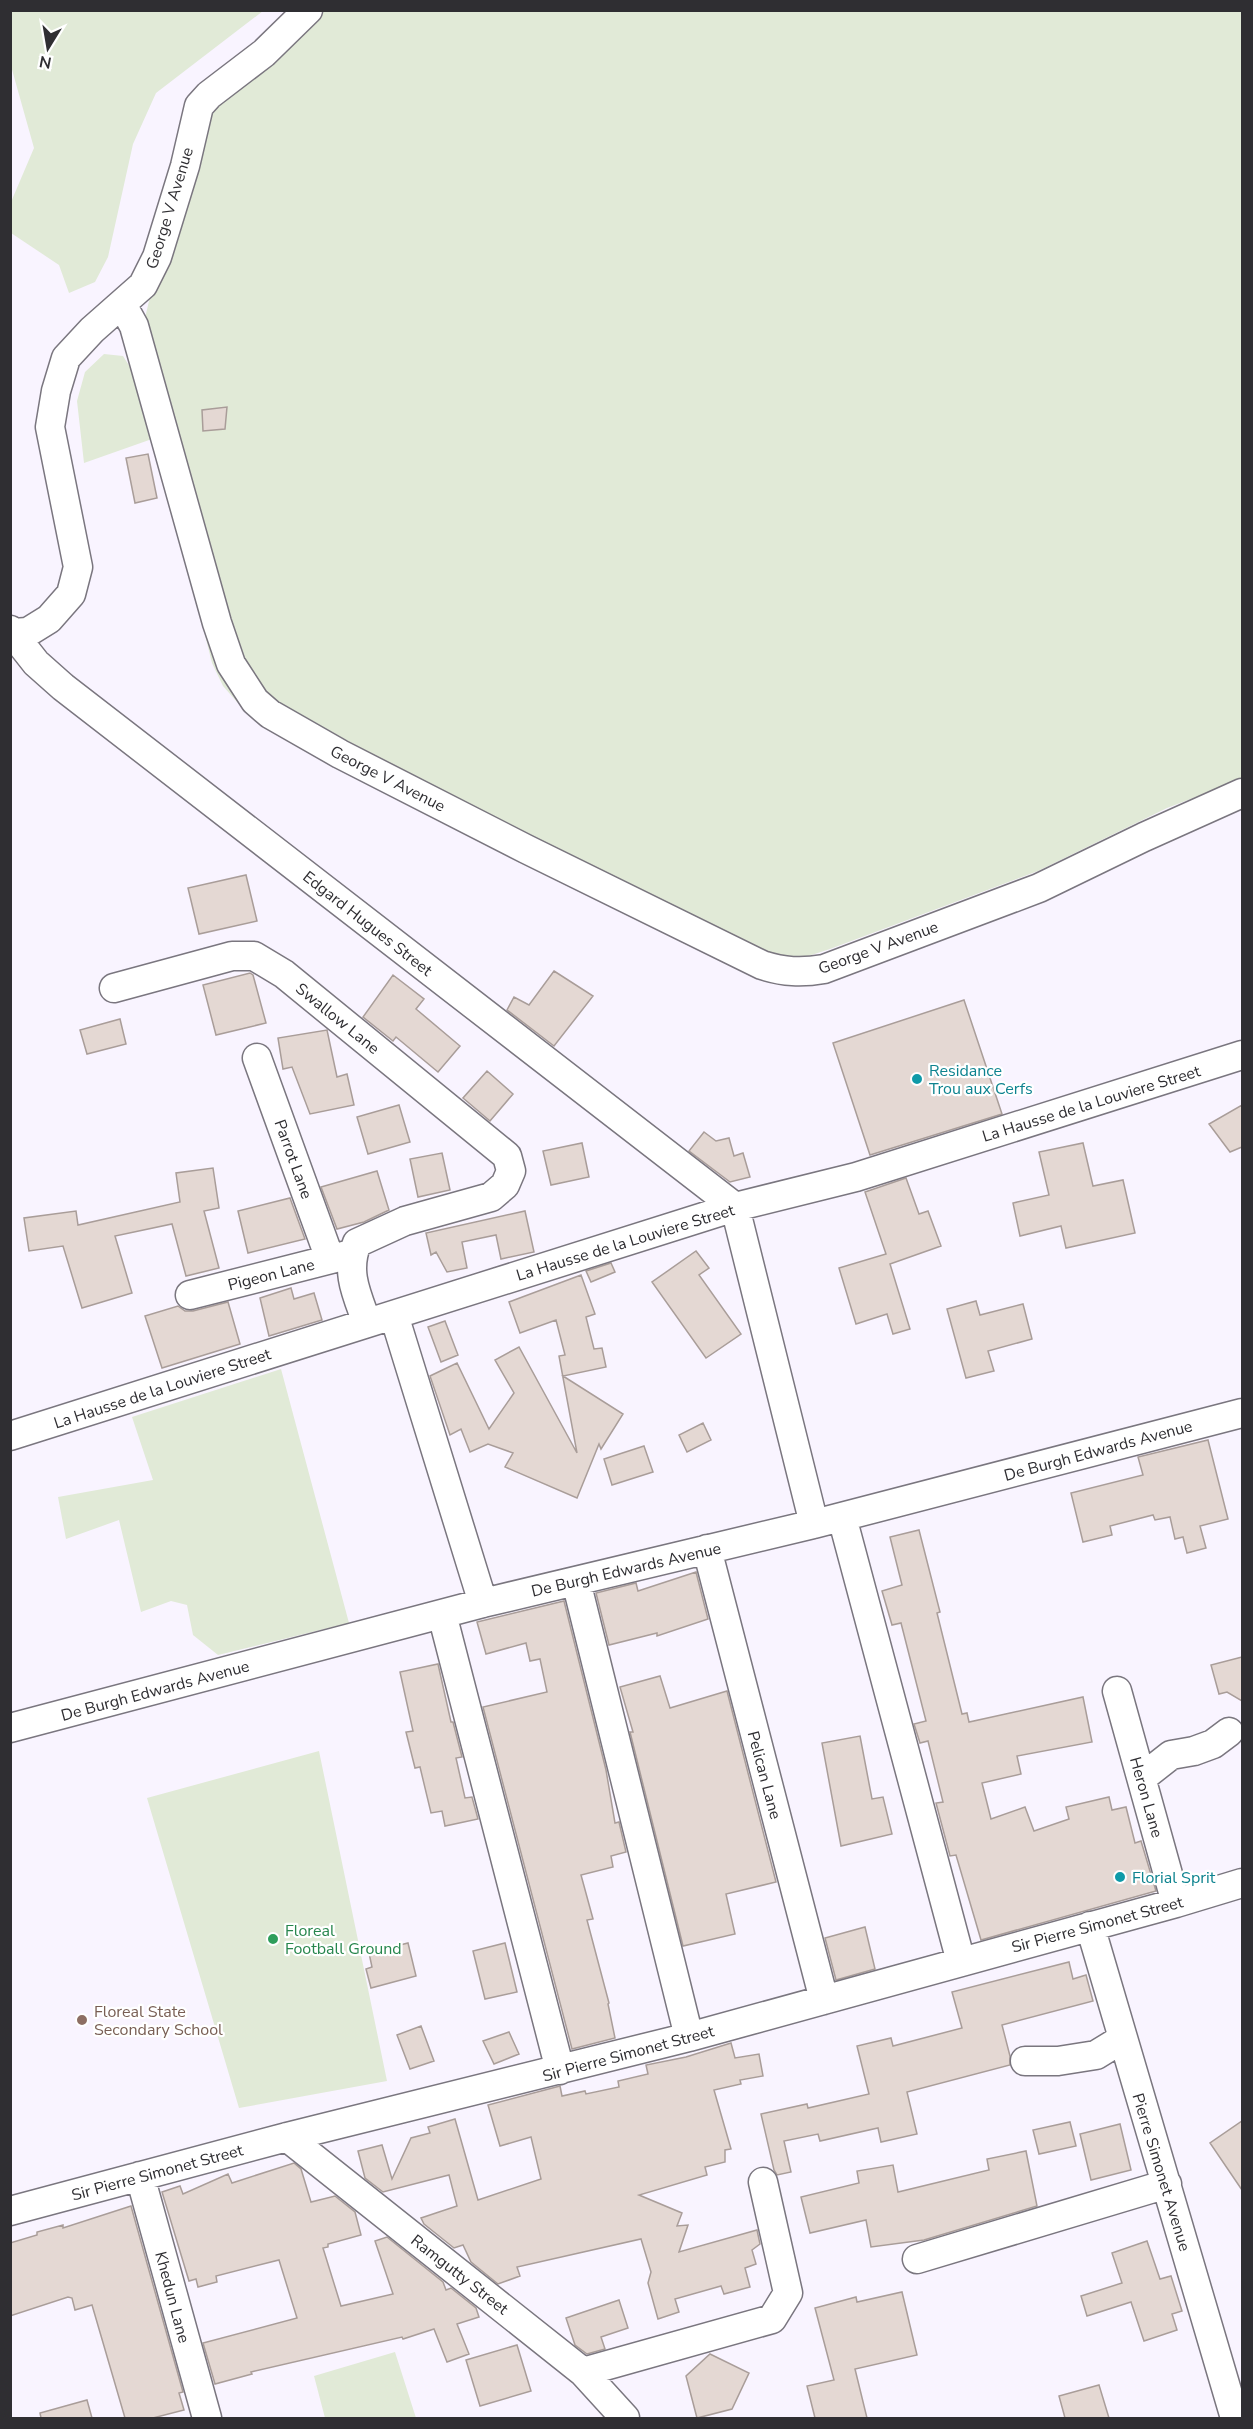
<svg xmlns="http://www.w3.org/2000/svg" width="1253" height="2429" font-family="'Nunito Sans',sans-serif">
<rect width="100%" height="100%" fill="#f9f4ff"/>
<!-- green -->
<path fill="#e1ead7" d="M11,10l252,1 -107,82 -23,51 -25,113 -13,25 -26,11 -10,-28 -48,-32v-31l23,-54 -23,-82z
M308,11h934v772l-33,9 -42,16 -129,63 -208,78 -56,18 -518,-249 -19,-16 -14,-16 -11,-23 -26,-104 -41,-241 47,-199z
M104,354l19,2 16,25 13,58 -68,24 -7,-62 8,-29z
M281,1369l68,254 -131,32 -25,-20 -6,-30 -16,-4 -30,11 -22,-92 -53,19 -8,-42 95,-17 -21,-63z
M319,1751l68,330 -148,27 -92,-310z
M395,2352l21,66h-91l-11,-42z"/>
<!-- building -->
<path fill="#e4d8d3" stroke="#a99d99" stroke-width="1.5" d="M227,407l-2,22 -22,2 -1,-21z
M148,454l9,44 -22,5 -9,-45z
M246,875l11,46 -58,13 -11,-46z
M554,971l39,25 -39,50 -47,-36 7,-13 15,8z
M250,973l3,2 13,48 -50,12 -13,-50z
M393,975l31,24 -8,10 44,37 -22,26 -42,-35 -3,4 -30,-24z
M964,1000l38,114 -132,41 -37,-112z
M120,1019l6,25 -39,10 -7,-24z
M327,1030l10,47 10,-3 7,31 -44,9 -18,-47 -9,2 -5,-31z
M487,1071l26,23 -23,27 -27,-23z
M399,1105l11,37 -42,12 -11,-37z
M1242,1105v42l-12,5 -21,-28z
M704,1132l12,9 13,-3 5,18 9,-3 7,24 -20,5 -41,-31z
M582,1143l7,34 -38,8 -8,-34z
M1083,1143l10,43 30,-6 12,53 -69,15 -5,-22 -41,10 -7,-33 36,-8 -10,-43z
M442,1153l8,37 -32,7 -8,-38z
M213,1168l6,40 -15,3 15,57 -33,8 -14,-52 -57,12 17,57 -50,15 -19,-62 -34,5 -5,-33 52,-7 2,14 102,-23 -4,-29z
M377,1171l12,39 -25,12 -27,7 -16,-42z
M906,1178l13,36 9,-3 13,35 -51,18 20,65 -17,5 -6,-20 -31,10 -17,-56 47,-14 -21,-62z
M290,1198l15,41 -57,14 -10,-42z
M525,1211l9,41 -33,7 -5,-24 -34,7 5,26 -20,4 -11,-20 -5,3 -5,-22z
M696,1251l13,17 -10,7 42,59 -35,24 -54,-76z
M611,1263l4,9 -24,10 -5,-11z
M581,1275l14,39 -9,3 8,32 8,-1 4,19 -43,9 60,38 -22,35 -2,-5 -22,54 -72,-31 8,-14 -25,-9 -18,8 -9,-23 -11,6 -20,-59 27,-13 32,66 25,-36 -19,-33 24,-13 58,106 -18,-97 6,-1 -9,-35 -36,13 -11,-31z
M291,1288l3,11 20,-6 8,27 -53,16 -9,-38z
M976,1301l4,14 43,-11 9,35 -44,12 6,20 -28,7 -19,-69z
M228,1302l12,42 -78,24 -17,-52 33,-10 7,5h8z
M445,1321l13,34 -17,7 -13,-35z
M703,1423l8,17 -24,12 -8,-17z
M1208,1440l20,79 -28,7 6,22 -19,5 -4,-16 -8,2 -5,-22 -15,3 -2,-5 -43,11 2,9 -29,7 -12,-49 72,-18 -5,-18z
M644,1446l9,26 -41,13 -8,-26z
M919,1530l21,82 -3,1 25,101 5,-1 2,9 114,-25 9,45 -75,14 4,18 -39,9 9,36 34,-12 9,24 35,-12 -3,-12 43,-10 3,13 14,-3 9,36 6,-2 15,50 -175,49 -25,-85 -6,1 -14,-53 7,-1 -15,-61 -8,2 -6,-19 12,-3 -25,-98 -9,2 -10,-34 20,-6 -12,-48z
M696,1572l12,47 -51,17v-3l-48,12 -13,-52 40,-10 2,8z
M564,1601l42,169 9,53 4,-1 7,30 -15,4 2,11 -32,8 12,44 -6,1 22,83 -1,1 7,34 -43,11 -89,-342 64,-15 -7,-33 -10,2 -4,-18 -40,11 -9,-32z
M1242,1657v44l-15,-9 -8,2 -8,-29z
M438,1664l13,58h2l9,35 -6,1 9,40 7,-1 6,22 -33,7 -3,-15 -11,2 -11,-46 -5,1 -9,-36 7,-1 -13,-59z
M660,1676l10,32 57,-17 49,191 -50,12 9,40 -52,12 -53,-214h3l-13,-45z
M860,1736l12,63 11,-2 9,37 -51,12 -19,-103z
M865,1927l10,42 -39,11 -11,-42z
M408,1943l8,33 -45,12 -5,-19 6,-2 -3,-14z
M505,1943l12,49 -32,7 -12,-48z
M1069,1962l4,17 13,-4 7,26 -91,24 8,31v9l-103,27 10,42 -36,8 -3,-14 -58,13 -2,-7 -34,7 7,31 -14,3 -3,-5 -13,-56 46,-10 1,4 61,-14 -12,-48 34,-8 2,8 69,-18 -10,-36z
M421,2026l13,35 -24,8 -13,-34z
M509,2032l10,22 -25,10 -11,-23z
M731,2043l4,15 24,-4 4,22 -23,4 1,4 -27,6 17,59 -6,1v12l-20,5 2,8 -68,20 43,18 -5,13 11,-1 -9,27 78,-22 3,14 -8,6 4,14 -11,4 5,19 -26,7 -3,-8 -46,13 4,13 -21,7 -10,-36 3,-11 -10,-33 -124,28 3,9 -22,8 -27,-22 -8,-17 -9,3 -30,-24 -3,-6 36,-12 -8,-31 -66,17 -18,-14 -7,-27 24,-6 10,34 19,-41 19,-5 -2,-6 27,-8 23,81 63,-21 -10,-42 -31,9 -12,-41 72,-19 2,10 23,-5 1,3 33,-7 -1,-6 30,-7 -2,-9 40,-8z
M1242,2121v69l-32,-47z
M1070,2122l6,24 -37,8 -6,-24z
M1120,2124l11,46 -40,10 -11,-46z
M1026,2151l11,55 -113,34 -53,7 -5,-27 -56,13 -9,-36 58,-14 -2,-12 36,-6 5,27 91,-22 -2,-11z
M294,2163l7,6 10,33 24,-6 20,16 6,23 -33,9v3l-5,1 18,58 52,-12 -18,-53 12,-4 56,45 3,8 5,-2 25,20 3,9 -22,7 12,30 -22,8 -13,-33 -31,10 -1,-2 -151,35 1,2 -37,10 -12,-41 94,-25 -18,-58 -63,16 1,6 -19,5 -2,-8 -7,2 -27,-89 18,-6 3,8 45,-20 4,9z
M131,2206l52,186 -4,1 5,17 -31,8h-28l-33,-113 -17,5 -3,-12 -4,-1 -58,19v-73l27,-8v-3l26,-7v3z
M1147,2241l13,38 11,-3 11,35 -10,3 5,16 -33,11 -13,-39 -44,14 -6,-20 41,-13 -10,-30z
M902,2292l15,63 -62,14 12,49h-52l-8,-32 27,-6 -19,-72 41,-11 1,5z
M619,2300l9,28 -27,9 4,12 -18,5 -12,-9 -9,-27z
M517,2345l14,46 -51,15 -14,-46z
M710,2354l39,19 -17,36 -35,9 -11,-42z
M1099,2385l10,33h-44l-6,-22z
M87,2400l5,18h-51l-1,-5z"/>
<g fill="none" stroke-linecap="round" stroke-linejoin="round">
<!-- minor casing -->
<g stroke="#7a767f" stroke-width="31">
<path id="minor" d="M123,306l11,20 83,297 14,41 24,37 15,13 70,40 186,95 236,116c22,7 39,8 62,4l215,-81 105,-51 98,-44
M10,630l26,33 27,24 672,520 79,317
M12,633l16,-1 21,-13 22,-25 7,-27 -28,-140 6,-36 10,-33 26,-28 51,-45 14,-28 28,-91 14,-60 10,-11 55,-42 44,-43
M114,988l118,-32h22l30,18 223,182 4,15 -6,14 -14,12 -86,24 -48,22c-12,29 0,52 10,80
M257,1058l73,201
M190,1295l157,-40
M394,1315l89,288
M10,1436l725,-229 121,-30 386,-122
M842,1517l119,445
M707,1549l117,451
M576,1581l113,456
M442,1614l118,456
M1117,1691l59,212
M10,1728l473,-125 331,-79 428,-111
M1143,1777l28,-22 23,-4 19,-7 16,-12
M1090,1926l145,492
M1025,2061h33l38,-6 26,-16
M287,2137l296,235 42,46
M140,2176l67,242
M10,2211l277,-74 402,-100 487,-134 66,-20
M917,2259l250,-75
M583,2372l189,-53 16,-26 -25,-111"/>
</g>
<!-- minor -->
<use href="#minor" stroke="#fff" stroke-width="28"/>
</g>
<!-- markers -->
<g fill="#0f9aa8" stroke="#fff" stroke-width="2">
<circle cx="917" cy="1079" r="6"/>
<circle cx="1120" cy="1877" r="6"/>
</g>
<circle fill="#2e9e5b" stroke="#fff" stroke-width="2" cx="273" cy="1939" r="6"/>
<circle fill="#8d6e63" stroke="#fff" stroke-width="2" cx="82" cy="2020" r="6"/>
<g text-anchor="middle" stroke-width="4.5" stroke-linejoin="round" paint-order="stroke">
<!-- street labels -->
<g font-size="16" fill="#2f2e32" stroke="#fff">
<text transform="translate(169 208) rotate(-73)" y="6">George V Avenue</text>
<text transform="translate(388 778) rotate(27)" y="6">George V Avenue</text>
<text transform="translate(368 923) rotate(38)" y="6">Edgard Hugues Street</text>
<text transform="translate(878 947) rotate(-20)" y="6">George V Avenue</text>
<text transform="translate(338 1018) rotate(39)" y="6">Swallow Lane</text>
<text transform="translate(1091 1103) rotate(-17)" y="6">La Hausse de la Louviere Street</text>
<text transform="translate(294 1159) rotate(70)" y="6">Parrot Lane</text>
<text transform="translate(625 1242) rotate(-17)" y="6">La Hausse de la Louviere Street</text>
<text transform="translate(271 1274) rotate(-14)" y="6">Pigeon Lane</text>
<text transform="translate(162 1388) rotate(-18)" y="6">La Hausse de la Louviere Street</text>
<text transform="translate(1098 1450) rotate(-15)" y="6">De Burgh Edwards Avenue</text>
<text transform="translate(626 1569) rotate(-13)" y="6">De Burgh Edwards Avenue</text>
<text transform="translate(155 1690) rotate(-15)" y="6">De Burgh Edwards Avenue</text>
<text transform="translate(765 1775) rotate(75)" y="6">Pelican Lane</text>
<text transform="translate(1147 1797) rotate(74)" y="6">Heron Lane</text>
<text transform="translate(1097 1924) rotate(-15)" y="6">Sir Pierre Simonet Street</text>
<text transform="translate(628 2053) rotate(-15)" y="6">Sir Pierre Simonet Street</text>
<text transform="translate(157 2172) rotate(-15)" y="6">Sir Pierre Simonet Street</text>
<text transform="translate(1162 2172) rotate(73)" y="6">Pierre Simonet Avenue</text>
<text transform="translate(460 2274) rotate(38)" y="6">Ramgutty Street</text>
<text transform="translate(173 2297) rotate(75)" y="6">Khedun Lane</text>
</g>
<!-- culture labels -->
<g font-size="16" fill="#0d838f" stroke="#fff" text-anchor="start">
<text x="929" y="1076">Residance<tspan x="929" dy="18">Trou aux Cerfs</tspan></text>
<text x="1132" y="1883">Florial Sprit</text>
</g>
<!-- leisure labels -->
<g font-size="16" fill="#27864d" stroke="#fff" text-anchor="start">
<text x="285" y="1936">Floreal<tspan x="285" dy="18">Football Ground</tspan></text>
</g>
<!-- education labels -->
<g font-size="16" fill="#785e54" stroke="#fff" text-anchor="start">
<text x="94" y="2017">Floreal State<tspan x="94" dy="18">Secondary School</tspan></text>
</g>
</g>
<!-- border -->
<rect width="1253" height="2429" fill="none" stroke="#2f2e32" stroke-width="24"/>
<!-- north arrow -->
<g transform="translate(48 48) rotate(191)" stroke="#ffffff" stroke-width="4.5" paint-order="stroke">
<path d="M0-4.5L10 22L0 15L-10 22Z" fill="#2f2e32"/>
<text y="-9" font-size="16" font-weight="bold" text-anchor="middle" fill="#2f2e32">N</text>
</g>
</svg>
